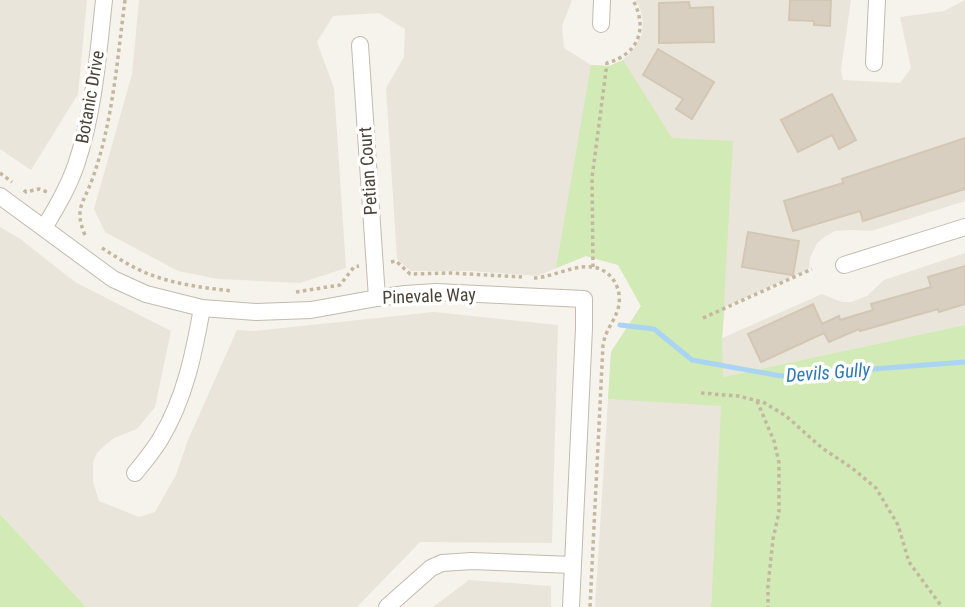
<svg xmlns="http://www.w3.org/2000/svg" width="965" height="607" font-family="'Roboto Condensed',sans-serif">
<rect width="100%" height="100%" fill="#f6f3ec"/>
<!-- residential -->
<path fill="#eae5da" d="M0,0h87l-9,94 -47,76 -31,-21z
M139,0h433l-10,26 2,22 27,17 18,1 14,-6 10,-10 9,-16 1,-12 -2,-11 -5,-11h215l-10,70 2,10 57,3 11,-15 -11,-51 44,-6 21,-11v201l-94,30 -17,-1 -19,1 -9,5 -9,7 -7,15 -1,11 -84,38 -3,31 100,-44 20,8h9l16,-6 17,-16 81,-27v72l-242,52 -12,230h-116l16,-255 30,-46 -22,-41 -33,-9 -49,20 -65,-5h-61l-14,-12 -11,-171 18,-31 1,-28 -26,-16 -46,3 -16,26 17,46 12,180 -46,15 -82,-4 -40,-8 -73,-39 -11,-23 38,-135z
M0,227l19,11 56,44 96,49 -16,76 -18,22 -23,9 -11,9 -6,6 -4,9v20l6,19 40,16 16,-5 21,-37 12,-35 49,-110 16,1 181,-19 124,13 -6,218 -132,-1 -63,65h-271l-86,-93z
M469,580l82,6v21h-118z"/>
<!-- green -->
<path fill="#d2eab5" d="M623,60l49,78 61,3 -11,198 1,38 242,-52v282h-254l10,-201 -113,-7 3,-47 30,-46 -23,-41 -32,-9 -30,12 35,-203 18,1z
M0,514l86,93h-86z"/>
<g fill="none" stroke-linecap="round" stroke-linejoin="round">
<!-- stream -->
<path stroke="#a9d4f2" stroke-width="5" d="M620,325l34,4 38,31 89,16 184,-14"/>
</g>
<!-- building -->
<path fill="#d8cfc1" stroke="#d3c7b4" stroke-width="2" d="M790,0h41l-1,26 -16,-1v-4l-25,-1z
M689,2l1,6 23,-1 1,35 -55,1v-40z
M658,49l56,33 -22,37 -16,-10 7,-10 -40,-24z
M832,94l24,46 -17,9 -7,-14 -34,17 -17,-32z
M965,138v51l-102,32 -3,-10 -67,20 -9,-30 59,-18 -1,-4z
M748,232l51,9 -6,34 -51,-8z
M965,266v38l-26,8 -1,-3 -78,22 -1,-2 -30,13 -5,-9 -63,29 -13,-28 65,-30 9,20 17,-8 1,4 33,-10 -2,-6 60,-17 -3,-10z"/>
<g fill="none" stroke-linecap="round" stroke-linejoin="round">
<!-- street casing -->
<g stroke="#c2bbae" stroke-width="18">
<path id="street" d="M601,24l1,-24
M360,45l17,253
M874,63l3,-63
M0,196l113,83 33,15 56,14 54,4 55,-2 66,-12 28,-4 31,-2 148,7v29l-13,279
M44,228c12,-20 24,-40 32,-63 18,-53 22,-110 28,-165
M844,265l121,-38
M135,473c9,-11 19,-23 26,-35 24,-40 33,-85 41,-130
M387,607l44,-39 11,-5 30,-2 101,4"/>
</g>
<!-- path -->
<path stroke="#c4b79f" stroke-width="3.5" stroke-dasharray="3.5 3.5" stroke-linecap="butt" d="M0,173l12,9
M24,190l2,2 13,-3 8,3
M85,235c-11,-26 -2,-31 7,-55 21,-58 25,-119 33,-180
M102,248c14,9 28,18 44,25 27,11 58,15 87,18
M391,262l5,-1 14,13 40,-1 72,4
M593,267l-1,-89 15,-115c32,-9 41,-35 26,-63
M534,278c25,-1 57,-25 78,0 7,9 9,20 6,31 -4,13 -13,22 -15,36l-13,262
M296,292l44,-7 14,-18 5,-1
M703,318l109,-49
M701,393l37,3 25,6 23,14 36,32 30,20 24,20 22,37 11,37 33,45
M757,401l17,40 5,22v49l-6,27 -5,47v21"/>
<!-- street -->
<use href="#street" stroke="#fff" stroke-width="16"/>
</g>
<g text-anchor="middle" stroke-width="7" stroke-linejoin="round" paint-order="stroke">
<!-- street labels -->
<g font-size="18" fill="#4b4439" stroke="#fff">
<text transform="translate(90 97) rotate(-80)" y="6">Botanic Drive</text>
<text transform="translate(368 171) rotate(-94)" y="6">Petian Court</text>
<text transform="translate(429 296) rotate(-2)" y="6">Pinevale Way</text>
</g>
<!-- water labels -->
<g font-size="19" font-style="italic" fill="#2e7ab2" stroke="#fff">
<text transform="translate(828 372) rotate(-4)" y="7">Devils Gully</text>
</g>
</g>
</svg>
